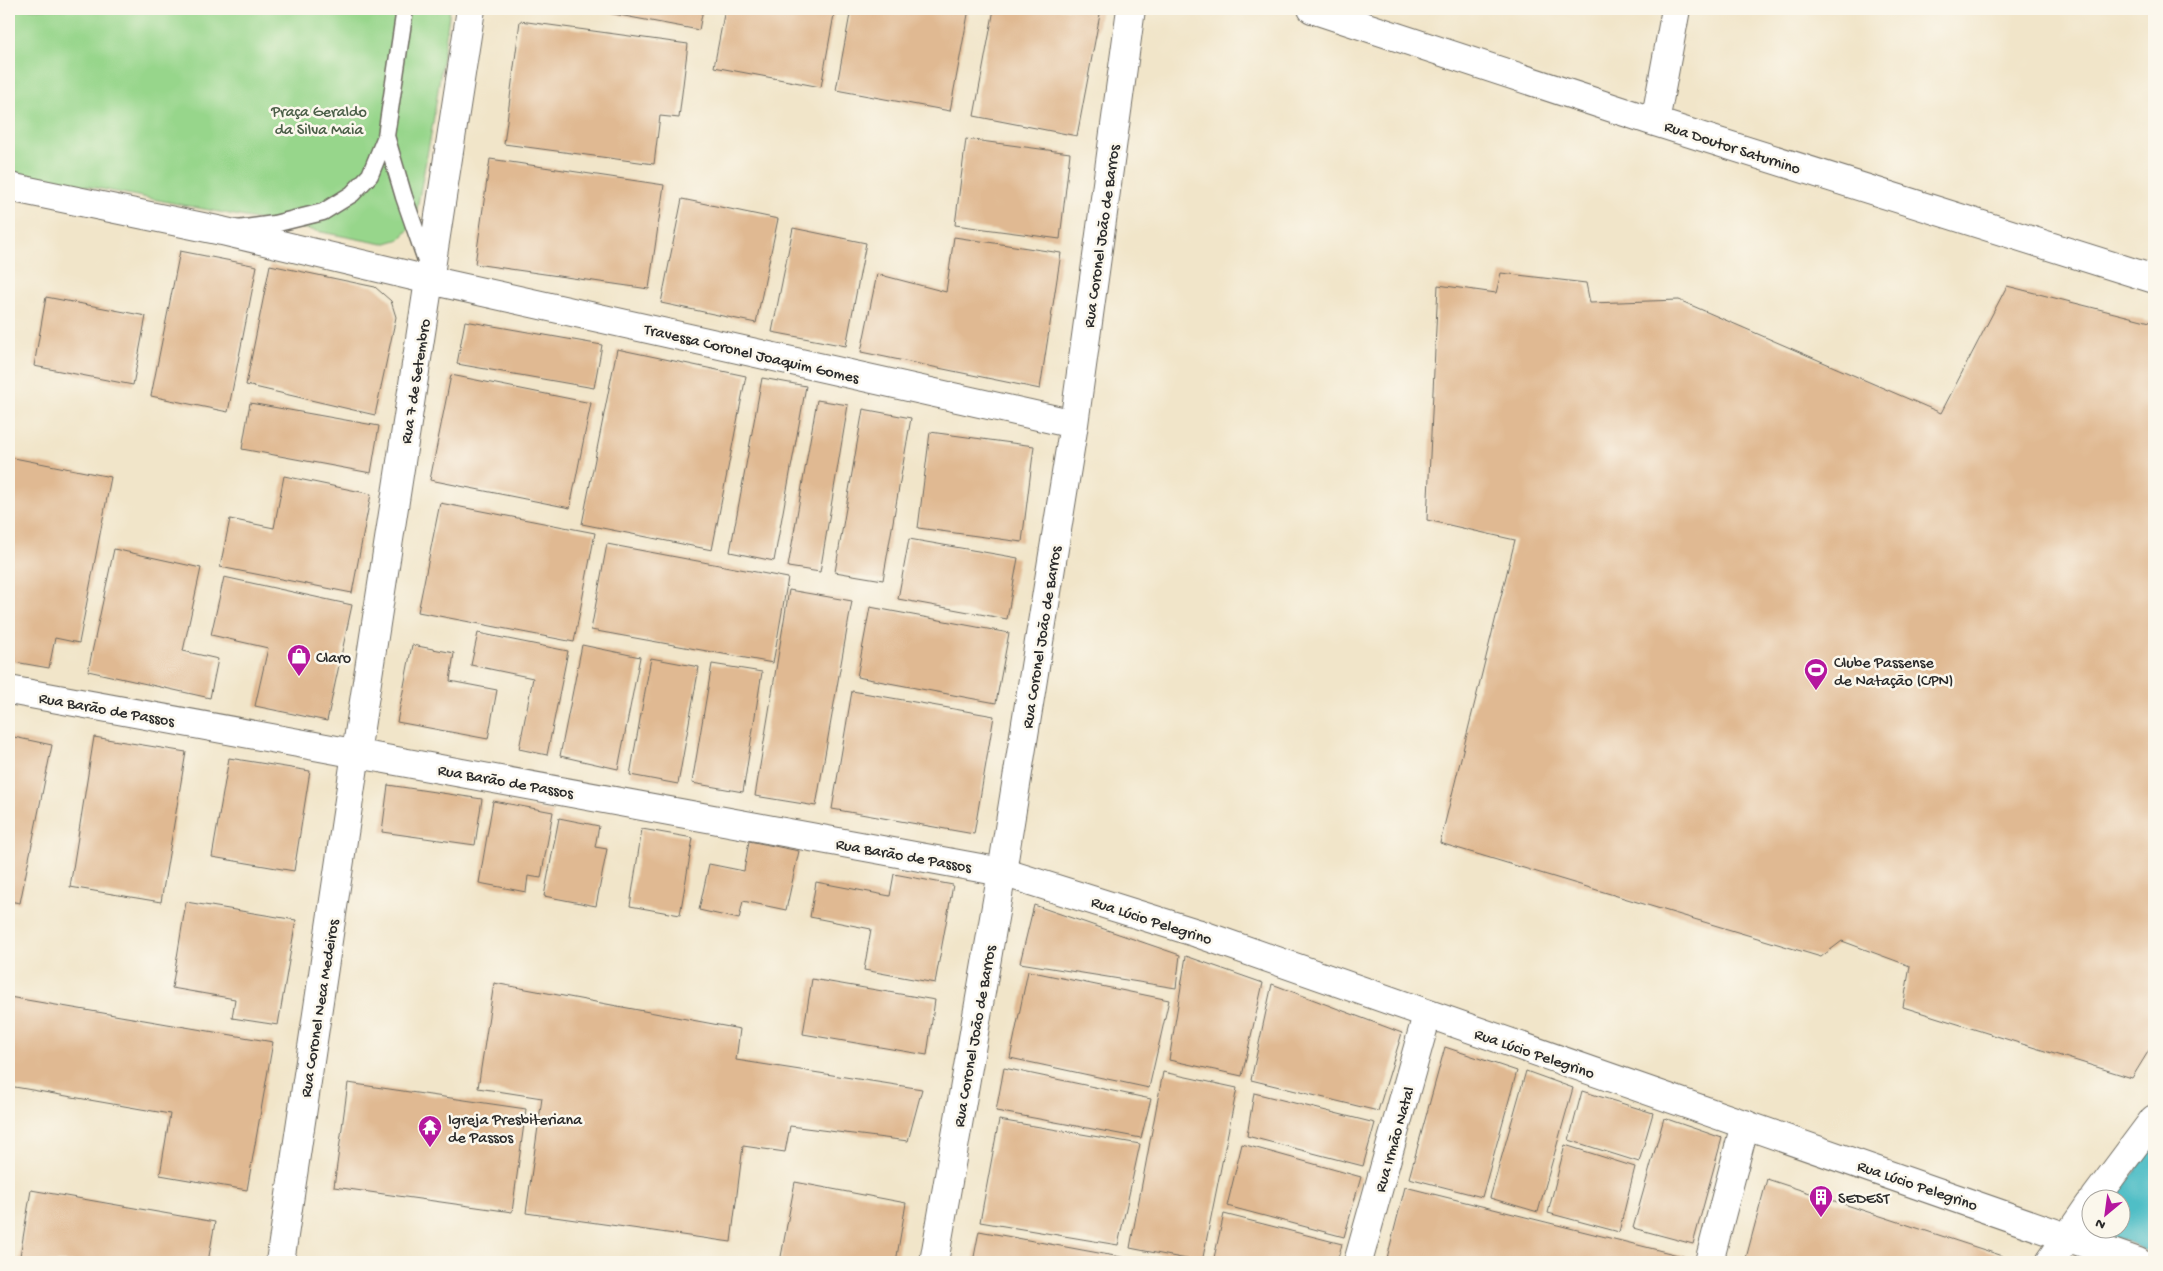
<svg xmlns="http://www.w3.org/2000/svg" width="2163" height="1271" font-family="'Gochi Hand',sans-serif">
<rect width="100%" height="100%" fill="#fbf7ec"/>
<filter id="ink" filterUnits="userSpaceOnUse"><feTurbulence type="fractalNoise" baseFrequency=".02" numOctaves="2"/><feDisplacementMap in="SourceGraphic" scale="10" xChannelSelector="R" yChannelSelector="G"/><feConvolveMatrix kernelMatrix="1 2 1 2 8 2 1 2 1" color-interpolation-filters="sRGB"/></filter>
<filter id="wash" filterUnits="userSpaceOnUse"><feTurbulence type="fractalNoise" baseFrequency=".0096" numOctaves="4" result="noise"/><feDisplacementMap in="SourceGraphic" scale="20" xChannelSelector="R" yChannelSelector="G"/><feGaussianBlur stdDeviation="1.12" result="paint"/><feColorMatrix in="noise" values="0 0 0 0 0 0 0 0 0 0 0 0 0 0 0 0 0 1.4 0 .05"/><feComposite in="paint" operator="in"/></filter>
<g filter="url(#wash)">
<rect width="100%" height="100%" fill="#f1e5c9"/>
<!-- green -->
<path fill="#97d68b" stroke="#61805b" d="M9,9h441l-17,114 -17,91 -7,15 -9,10 -17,5 -374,-73z"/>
<!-- water -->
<path fill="#50bec6" stroke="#3e7478" d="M2154,1146v92l-8,12 -55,-21 29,-1v-30h-6z"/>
<g id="blocks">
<!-- building -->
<path fill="#e0b992" d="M587,9h116l-4,21z
M725,9h110l-14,78 -107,-20z
M851,9h118l-19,102 -114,-21z
M994,9h107l-24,127 -103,-20z
M520,21l168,23 -9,74 -19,-2 -6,48 -150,-20z
M966,139l104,14 -10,86 -105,-14z
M490,159l174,26 -15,104 -174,-25z
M682,199l96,20 -22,104 -95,-20z
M9,227l4,1 -3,19h-1z
M793,228l73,15 -20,103 -74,-14z
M954,237l107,16 -21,136 -179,-37 16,-78 69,18z
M180,251l77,15 -29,146 -77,-16z
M270,265l105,22 16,14 5,16 -21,98 -129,-30z
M1501,273l85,10 4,20 89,-3 262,113 66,-127 147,37v719l-22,36 -229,-71 7,-41 -68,-25 -21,16 -381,-114 75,-303 -88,-20 11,-235 58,8z
M46,297l100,19 -13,69 -99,-19z
M465,321l137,24 -8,43 -137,-24z
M617,349l129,27 -34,174 -130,-26z
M451,375l140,28 -21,105 -140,-28z
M762,378l44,8 -32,175 -44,-9z
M817,400l31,5 -28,167 -32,-5z
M250,403l129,23 -8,47 -129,-24z
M863,409l48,9 -28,162 -48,-8z
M930,432l104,14 -12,96 -104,-14z
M9,457l102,20 -32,166 -24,-5 -6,30 -40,-7z
M284,476l87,18 -19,99 -132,-26 10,-48 44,9z
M440,503l155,30 -21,109 -156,-30z
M909,539l109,19 -11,61 -109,-20z
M607,544l181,34 -15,85 -182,-33z
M114,549l87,19 -18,83 35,8 -8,39 -122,-27z
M224,577l128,28 -25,116 -72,-15 13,-58 -57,-13z
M789,590l63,11 -36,205 -61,-10z
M870,607l139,26 -13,70 -139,-26z
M478,633l90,18 -21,104 -28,-6 14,-71 -62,-13z
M412,645l42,8 -4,28 47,9 -9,49 -91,-17z
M582,645l58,12 -22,112 -58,-13z
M651,658l48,9 -21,117 -48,-9z
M712,664l50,8 -19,120 -51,-9z
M852,691l142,25 -20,118 -142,-25z
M9,736l43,9 -32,158 -11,-2z
M94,737l92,15 -25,150 -91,-15z
M229,758l81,13 -16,100 -82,-14z
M388,785l94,14 -7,46 -93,-13z
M493,801l60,11 -12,66 -13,-2 -2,16 -47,-9z
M559,818l40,8 -4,21 12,2 -11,57 -52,-10z
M642,829l51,9 -13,77 -50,-9z
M749,841l50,10 -13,59 -43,-9 -4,18 -40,-9 10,-46 35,7z
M894,874l59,11 -18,98 -71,-13 7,-41 -61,-12 6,-35 74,14z
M186,902l110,18 -18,105 -46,-7 3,-19 -63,-11z
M1034,905l146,50 -4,33 -156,-25z
M1186,956l77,27 -21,93 -73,-16z
M1028,971l141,29 -20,88 -139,-30z
M812,979l123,21 -8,55 -124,-21z
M494,983l246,46 -4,31 186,29 -14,52 -118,-15 -5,26 -42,-6 -12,96 -205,-29 16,-115 -64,-10z
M1272,984l130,49 -24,78 -127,-31z
M9,997l264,45 -26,148 -87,-15 10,-61 -161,-28z
M1445,1047l72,24 -35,126 -73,-19z
M1004,1068l147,31 -10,39 -145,-27z
M1526,1071l47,17 -35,124 -48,-14z
M1163,1072l74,16 -35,174 -72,-14z
M348,1083l178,26 -14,103 -178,-25z
M1582,1091l71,22 -14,49 -70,-22z
M1254,1093l121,30 -12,43 -116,-30z
M1664,1118l58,20 -29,106 -60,-16z
M999,1120l141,24 -22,101 -138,-23z
M1242,1144l119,33 -17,60 -117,-31z
M1565,1145l70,22 -16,65 -71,-19z
M1767,1179l236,77 -2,6h-256z
M795,1182l111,21 -10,59h-116z
M1405,1187l285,71 -1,4h-284l-18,-4z
M31,1190l184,32 -7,40h-189z
M1224,1214l118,30 -5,18h-124z
M979,1231l163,30 -1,1h-168z"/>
</g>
</g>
<g filter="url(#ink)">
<use href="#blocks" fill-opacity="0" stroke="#706c62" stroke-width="1"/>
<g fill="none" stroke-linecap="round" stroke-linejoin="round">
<!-- lane casing -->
<g stroke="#706c62" stroke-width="19">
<path id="lane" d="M386,136l18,61 24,69
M238,229l36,-5 49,-12 29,-18 18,-19 16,-39 19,-127"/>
</g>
<!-- street casing -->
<g stroke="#706c62" stroke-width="30">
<path id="street" d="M1312,9l343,113 499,157
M1655,122l21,-113
M9,187l213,44 207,49 645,144
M280,1262l76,-509
M934,1262l68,-390 72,-448 57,-415
M1358,1262l69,-247
M1709,1262l36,-138"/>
</g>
<!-- secondary casing -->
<g stroke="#706c62" stroke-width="30">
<path id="secondary" d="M9,690l993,182 195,61 941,329
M356,753l115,-744
M2095,1198l59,-79
M2050,1262l40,-58"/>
</g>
<!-- lane -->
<use href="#lane" stroke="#fff" stroke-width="16"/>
<!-- street -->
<use href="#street" stroke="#fff" stroke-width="28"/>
<!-- secondary -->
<use href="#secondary" stroke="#fff" stroke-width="28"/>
</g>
</g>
<!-- icons -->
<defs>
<g id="shop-pin" transform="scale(1.25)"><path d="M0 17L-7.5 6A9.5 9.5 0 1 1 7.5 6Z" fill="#b5179e" stroke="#fbf7ec"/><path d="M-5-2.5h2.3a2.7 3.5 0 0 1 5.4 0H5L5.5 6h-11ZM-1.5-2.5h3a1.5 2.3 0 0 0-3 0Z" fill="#fff"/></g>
<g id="stadium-pin" transform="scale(1.25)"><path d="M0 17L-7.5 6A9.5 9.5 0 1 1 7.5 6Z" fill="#b5179e" stroke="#fbf7ec"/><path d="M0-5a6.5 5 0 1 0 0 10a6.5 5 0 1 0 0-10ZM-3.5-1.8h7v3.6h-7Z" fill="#fff"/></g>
<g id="temple-pin" transform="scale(1.25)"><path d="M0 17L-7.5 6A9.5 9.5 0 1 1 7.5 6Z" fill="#b5179e" stroke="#fbf7ec"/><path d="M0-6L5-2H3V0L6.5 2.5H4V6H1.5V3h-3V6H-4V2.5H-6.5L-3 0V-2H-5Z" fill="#fff"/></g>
<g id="building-pin" transform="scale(1.25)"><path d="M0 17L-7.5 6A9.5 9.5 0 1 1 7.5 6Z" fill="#b5179e" stroke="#fbf7ec"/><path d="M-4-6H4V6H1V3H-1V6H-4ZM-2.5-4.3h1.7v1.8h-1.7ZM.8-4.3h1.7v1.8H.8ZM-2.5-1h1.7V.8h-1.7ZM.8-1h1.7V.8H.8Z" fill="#fff"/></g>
</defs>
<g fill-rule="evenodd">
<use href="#shop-pin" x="299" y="656"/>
<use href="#stadium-pin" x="1816" y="670"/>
<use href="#temple-pin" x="430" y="1127"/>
<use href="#building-pin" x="1821" y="1197"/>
</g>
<g text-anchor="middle" stroke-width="5" stroke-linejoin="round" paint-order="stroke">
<!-- park labels -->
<g font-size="16" fill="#4b5e48" stroke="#fbf7ec">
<text x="319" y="116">Praça Geraldo<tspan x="319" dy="18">da Silva Maia</tspan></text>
</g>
<!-- street labels -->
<g font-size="16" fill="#2b2b2b" stroke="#fbf7ec">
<text transform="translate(1733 146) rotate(18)" y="6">Rua Doutor Saturnino</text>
<text transform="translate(1100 236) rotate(-82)" y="6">Rua Coronel João de Barros</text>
<text transform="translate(752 352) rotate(13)" y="6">Travessa Coronel Joaquim Gomes</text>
<text transform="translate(414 381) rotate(-81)" y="6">Rua 7 de Setembro</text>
<text transform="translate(1040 637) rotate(-81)" y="6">Rua Coronel João de Barros</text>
<text transform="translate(107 708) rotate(10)" y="6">Rua Barão de Passos</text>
<text transform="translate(506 780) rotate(10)" y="6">Rua Barão de Passos</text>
<text transform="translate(904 854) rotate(10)" y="6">Rua Barão de Passos</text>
<text transform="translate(1152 919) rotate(18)" y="6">Rua Lúcio Pelegrino</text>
<text transform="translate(318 1008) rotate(-81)" y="6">Rua Coronel Neca Medeiros</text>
<text transform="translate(973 1036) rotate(-80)" y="6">Rua Coronel João de Barros</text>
<text transform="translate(1535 1052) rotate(19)" y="6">Rua Lúcio Pelegrino</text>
<text transform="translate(1393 1139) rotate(-74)" y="6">Rua Irmão Natal</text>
<text transform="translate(1918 1184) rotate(19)" y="6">Rua Lúcio Pelegrino</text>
</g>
<!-- poi labels -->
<g font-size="16" fill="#2b2b2b" stroke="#fbf7ec" text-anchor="start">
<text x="316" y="662">Claro</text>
<text x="1834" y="667">Clube Passense<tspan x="1834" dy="18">de Natação (CPN)</tspan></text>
<text x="448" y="1124">Igreja Presbiteriana<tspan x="448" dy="18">de Passos</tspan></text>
<text x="1838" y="1203">SEDEST</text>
</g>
</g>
<!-- margin -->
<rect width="2163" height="1271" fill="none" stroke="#fbf7ec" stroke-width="30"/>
<!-- north arrow -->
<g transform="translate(2106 1214) rotate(209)"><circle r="24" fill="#fbf7ec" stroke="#a8a59f"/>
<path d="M0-4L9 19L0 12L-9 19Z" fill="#b5179e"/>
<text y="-8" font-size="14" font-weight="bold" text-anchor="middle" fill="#2b2b2b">N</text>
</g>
</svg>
